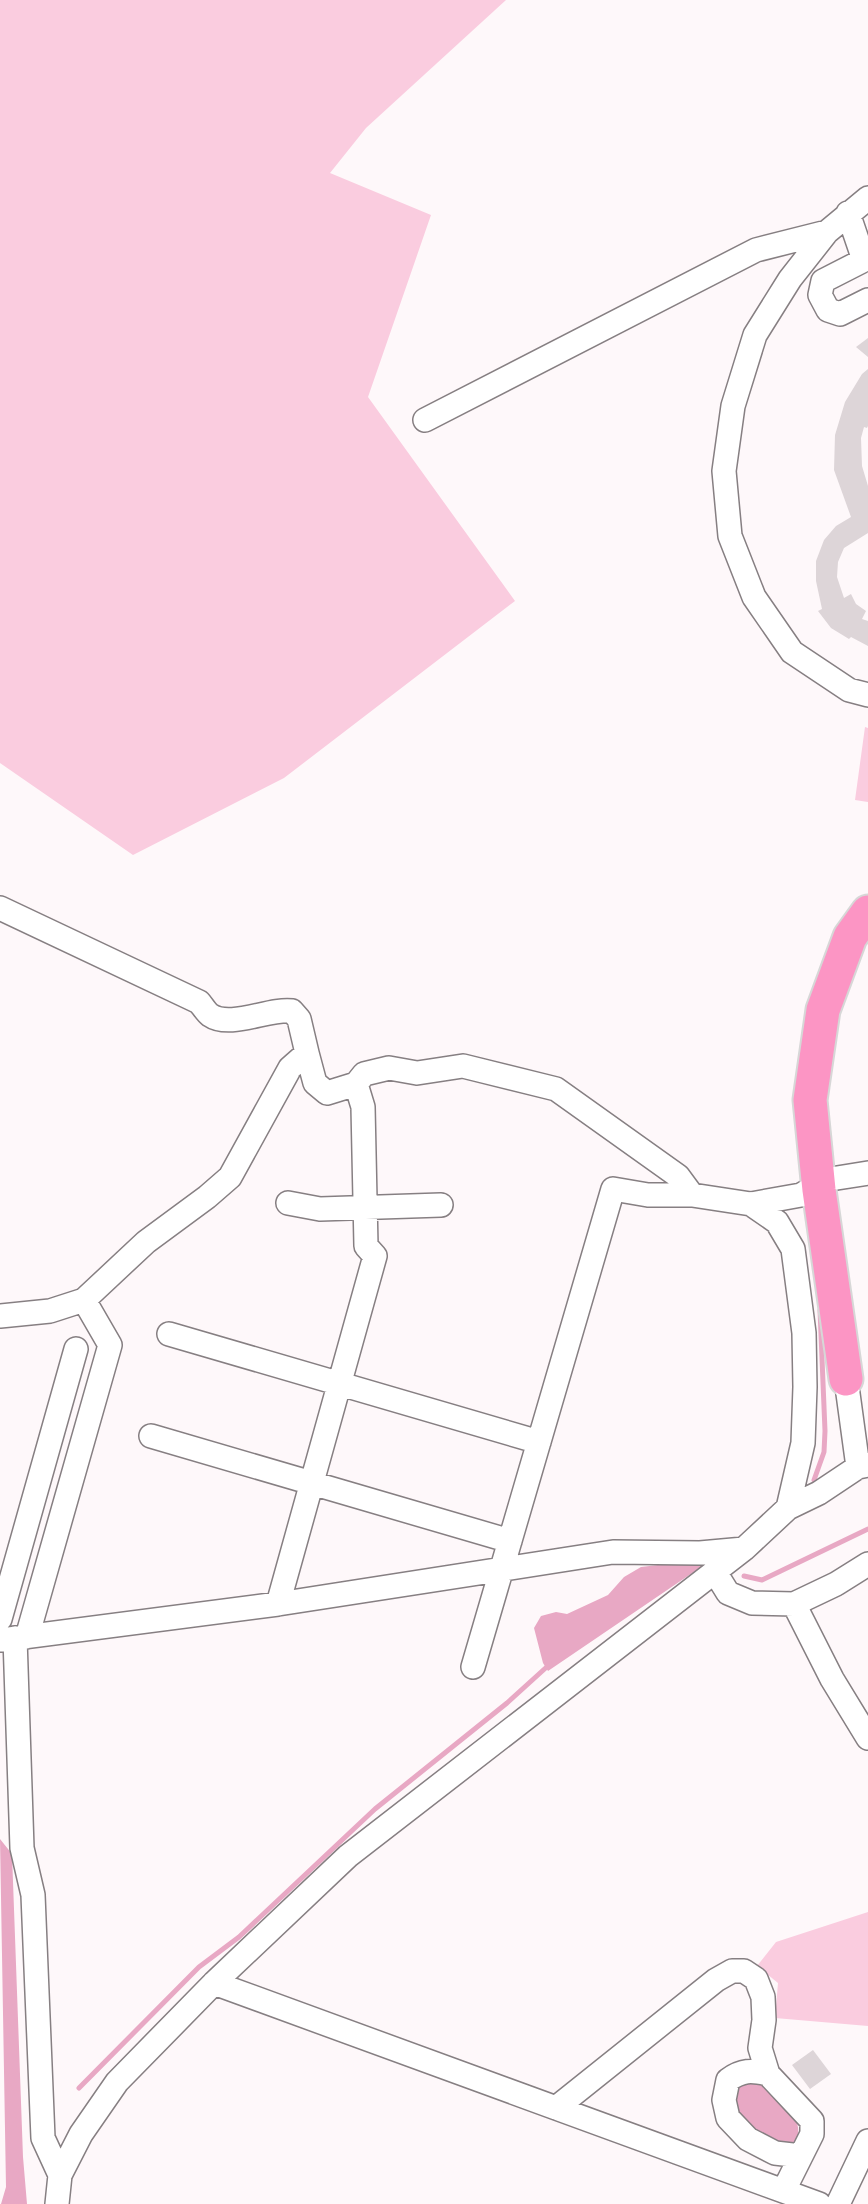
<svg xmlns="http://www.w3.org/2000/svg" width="868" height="2204" font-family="Raleway,sans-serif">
<rect width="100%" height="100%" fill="#fef8fa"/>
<!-- green -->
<path fill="#faccdf" d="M0,0h506l-140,128 -36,45 101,42 -63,182 147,204 -231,177 -151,77 -133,-92z
M865,727l3,1v74l-13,-2z
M868,1912v114l-93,-8 3,-35 -21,-17 19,-24z"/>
<!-- water -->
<path fill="#e8a8c4" d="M699,1560l5,5 -156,106 -5,-8 -9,-35 7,-12 15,-4 11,2 41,-19 16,-18 17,-10z
M0,1839l12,15 11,303 4,47h-26l5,-17z
M758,2077c20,21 52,39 36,71l-47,-16 -12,-16 -3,-33z"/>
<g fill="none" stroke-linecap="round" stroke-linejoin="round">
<!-- stream -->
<path stroke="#e8a8c4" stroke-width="5" d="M814,1480l10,-28 1,-21 -5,-121
M744,1576l18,4 106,-51
M79,2088l120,-121 40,-30 136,-128 132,-106 43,-39"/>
</g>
<!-- building -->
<path fill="#ddd5d8" d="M868,338v19l-12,-10z
M868,369v57l-1,2 -3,-1 -3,11 1,28 6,20v47l-24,15 -6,14 -1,15 7,21 7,-4 5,10 10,7 -4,8 6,2v25l-17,-9 -2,2 -18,-11 -13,-17 4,-2 -6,-28v-20l8,-21 12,-14 15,-9 -17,-47 1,-35 10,-33 17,-28z
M813,2050l18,24 -21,15 -18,-24z"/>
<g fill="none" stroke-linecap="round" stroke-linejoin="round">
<!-- minor casing -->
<g stroke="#867f82" stroke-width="26">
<path id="minor" d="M868,198l-41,34 -37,47 -35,56 -22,71 -9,65 6,65 24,61 38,55 57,38 19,5
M848,213l16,47
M868,258l-45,23 -3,14 8,15 12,4 28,-14
M425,420l331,-170 71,-18
M0,908l199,94c3,3 7,10 11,13 20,14 59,-7 82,-4l7,8 8,34 -17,15 -60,109 -23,20 -61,45 -62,58 -34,11 -50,5
M307,1053l8,30 12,10 29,-9 8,-10 25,-6 28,5 46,-7 93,23 122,87 14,19
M837,1178l31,-5
M288,1203l32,6 121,-4
M751,1204l50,-9 12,-7
M169,1334l370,108
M846,1379l12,88
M151,1436l359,105
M868,1564l-32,20 -42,20 38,75 36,59
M715,1572l13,21 24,10 42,1
M278,1604l97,-348 -9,-10 -3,-139 -7,-23
M0,1619l76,-270
M27,1637l83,-292 -26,-45
M15,1638l7,210 11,47 10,243 17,37
M0,1640l278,-36 335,-52 87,1 44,-4
M473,1667l140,-478 35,6h44l59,9 26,18 16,27 11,84 1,54 -2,56 -15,65
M214,1983l605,221
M768,2074c-17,-4 -26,-4 -40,6l-4,20 4,18 20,21 27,14 26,3
M556,2108l160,-128 16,-9h12l12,8 7,18 1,23 -4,28 8,26 44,47v13l-28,56
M57,2204l3,-29 21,-41 36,-52 97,-99 134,-127 396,-307 44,-41 31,-15 39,-26 10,-2
M838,2204l30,-63"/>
</g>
<!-- highway casing -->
<g stroke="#d7d7d7" stroke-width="37">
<path id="highway" d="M846,1379l-27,-189 -9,-90 13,-90 27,-73 18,-25"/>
</g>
<!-- minor -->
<use href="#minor" stroke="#fff" stroke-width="23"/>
<!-- highway -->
<use href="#highway" stroke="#fc95c4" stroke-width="33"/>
</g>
</svg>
